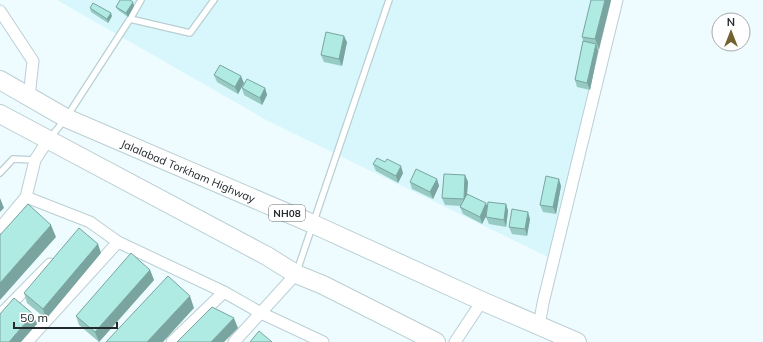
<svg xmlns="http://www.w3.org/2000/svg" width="763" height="342" font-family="Mulish,sans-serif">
<rect width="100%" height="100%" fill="#effcff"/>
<!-- built -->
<path fill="#d7f7fc" d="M57,0h558l-63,259 -284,-138z"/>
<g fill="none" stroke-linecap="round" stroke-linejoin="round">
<!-- service casing -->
<g stroke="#b9cfd3" stroke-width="8">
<path id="service" d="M130,19l60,14 24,-33
M50,138l16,-20 64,-99 11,-19
M0,173l13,-14 22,1
M297,271l92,-271"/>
</g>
<!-- minor casing -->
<g stroke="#b9cfd3" stroke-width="13">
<path id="minor" d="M0,11l33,50 -4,36
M26,197l64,25 28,20 106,50 37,21 62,29
M0,228l26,-31 9,-37 13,-20
M0,315l50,-51
M539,326l4,-23 74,-303
M27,342l91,-100
M172,342l52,-50
M234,342l62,-68
M455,342l27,-41"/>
</g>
<!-- trunk casing -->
<g stroke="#b9cfd3" stroke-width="20">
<path id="trunk" d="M0,80l66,38 247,106 169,77 95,41
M0,114l267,142 29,18 27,11 113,57"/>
</g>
<!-- service -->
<use href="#service" stroke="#fff" stroke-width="5.5"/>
<!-- minor -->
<use href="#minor" stroke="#fff" stroke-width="11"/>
<!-- trunk -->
<use href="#trunk" stroke="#fff" stroke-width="18"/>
</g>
<!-- wall -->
<path fill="#96cac3" d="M591,0l8,49h-1v2l-8,39 -13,-3 -2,-7 8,-39 -1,-4z
M134,6l-6,11 -10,-7 -2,-3z
M90,8l22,8 -4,7 -17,-11z
M347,42l-5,24 -18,-4 -3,-7z
M214,75l30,8 -6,11 -21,-12z
M242,88h23l2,7 -5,10 -18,-10z
M373,164l30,9 -5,10 -22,-12z
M465,175l3,7 -1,12 21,13 18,-3 2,7 -2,16 -17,-3 -3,-7 1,-2 -5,9 -19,-10 -3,-7 1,-1 -16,-1 -3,-7z
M437,179l2,7 -6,13 -21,-10 -2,-7z
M561,186l-5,28 -13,-2 -3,-7z
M530,219l-3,17 -15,-2 -3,-7z
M101,253l-55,66 -19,-16 -3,-10z
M150,270l4,10 -55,62 -20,-17 -3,-9z"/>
<!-- shaded-wall -->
<path fill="#7aa49f" d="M605,0h6l-12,49 -4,-10z
M133,2l1,4 -6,11 -2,-4z
M111,13l1,3 -4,7 -1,-4z
M344,36l3,6 -5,24 -3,-7z
M596,44l2,7 -8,39 -3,-7z
M241,76l3,7 -6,11 -3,-7z
M265,88l2,7 -5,10 -2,-7z
M401,166l2,7 -5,10 -2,-7z
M465,175l3,7 -2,24 -2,-7z
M437,179l2,7 -6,13 -3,-7z
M559,179l2,7 -5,28 -3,-7z
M0,198l4,10 -4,4z
M486,203l3,7 -7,14 -2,-7z
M506,204l2,7 -2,16 -2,-7z
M528,212l2,7 -3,17 -2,-7z
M51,225l5,12 -56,63v-17z
M98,244l3,9 -55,66 -3,-10z
M150,270l4,10 -55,62 -4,-10z
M190,296l4,12 -31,34h-16z
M33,314l4,10 -16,18h-12z
M234,318l4,10 -14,14h-13z"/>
<!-- building -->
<path fill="#afebe3" stroke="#7aa49f" d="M120,0h10l3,2 -7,11 -10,-6z
M591,0h14l-10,39 -13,-2z
M93,3l18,10 -4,6 -17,-11z
M326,32l18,4 -5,23 -18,-4z
M583,41l13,3 -9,39 -12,-3z
M220,65l21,11 -6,11 -21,-12z
M247,79l18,9 -5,10 -18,-10z
M377,158l8,4 2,-3 14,7 -5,10 -23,-12z
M416,169l21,10 -7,13 -20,-10z
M444,174l21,1 -1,24 -22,-1z
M546,176l13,3 -6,28 -13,-2z
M467,194l19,9 -6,14 -20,-10z
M488,202l18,2 -2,16 -18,-3z
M28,204l23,21 -51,58v-48z
M512,209l16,3 -3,17 -16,-2z
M79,228l19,16 -55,65 -19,-16z
M131,253l19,17 -55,62 -19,-16z
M168,276l22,20 -43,46h-41z
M14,298l19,16 -24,28h-9v-28z
M212,307l22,11 -23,24h-34z
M259,331l13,11h-22z"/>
<g text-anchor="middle" stroke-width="3" stroke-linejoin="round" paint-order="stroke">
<!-- shield labels -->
<rect fill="#fff" stroke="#646a6b" stroke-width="1" x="269" y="205" width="36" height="16" rx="3"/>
<g font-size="10" font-weight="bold" fill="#222a2c">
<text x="287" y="217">NH08</text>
</g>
<!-- street labels -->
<g font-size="11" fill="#222a2c" stroke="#fff">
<text transform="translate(188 171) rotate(23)" y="4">Jalalabad Torkham Highway</text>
</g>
</g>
<!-- north arrow -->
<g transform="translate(731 32)"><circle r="19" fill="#ffffff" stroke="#a7aaab"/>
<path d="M0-3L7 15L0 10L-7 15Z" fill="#716230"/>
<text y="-6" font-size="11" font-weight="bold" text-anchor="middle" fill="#222a2c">N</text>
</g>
<!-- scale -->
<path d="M14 322v6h103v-6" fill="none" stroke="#222a2c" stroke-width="2"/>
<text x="20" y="322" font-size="12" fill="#222a2c" stroke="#ffffff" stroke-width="3" paint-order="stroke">50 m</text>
</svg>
